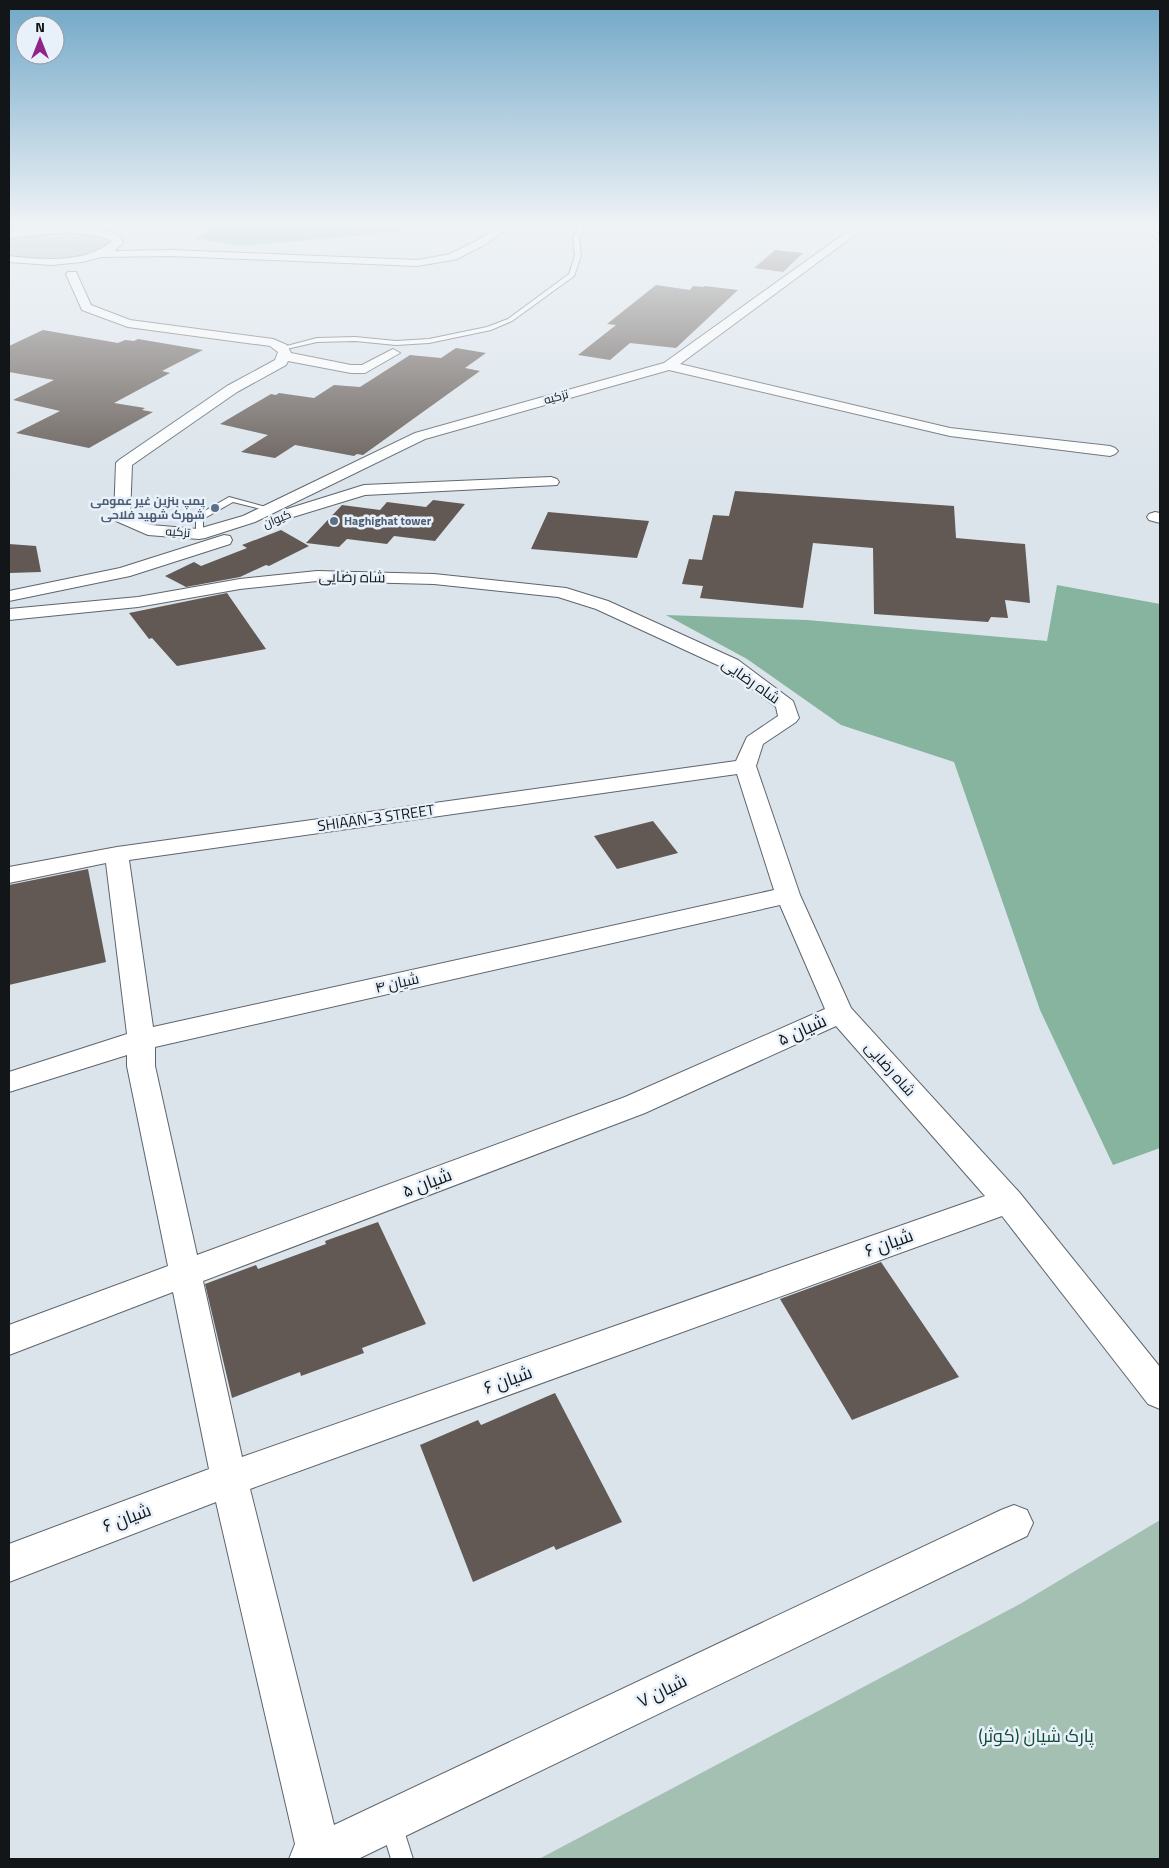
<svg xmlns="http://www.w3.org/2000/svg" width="1169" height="1868" font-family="'Titillium Web',Cairo,sans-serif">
<rect width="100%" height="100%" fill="#dbe4eb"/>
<!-- green -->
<path fill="#a4c0b2" d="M47,233c16,0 53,-3 63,11 -3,2 -6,6 -9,7 -20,10 -71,9 -92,5v-19z
M1160,1520v339h-621l481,-255z"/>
<!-- forest -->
<path fill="#86b49e" d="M220,226h189l-10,6 -160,14 -45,-8z
M1057,585l103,19v544l-47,17 -73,-155 -86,-248 -113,-37 -94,-66 -81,-44 141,5 240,21z"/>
<!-- building -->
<path fill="#625954" d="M775,250l28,3 -20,19 -29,-4z
M656,285l34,5 3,-4 10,1 2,-1 33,4 -62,58 -46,-5 -20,17 -32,-5 38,-30 -9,-1z
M43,330l75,13 7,-3 9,1 4,-2 65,11 -41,21 8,2 -56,30 31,5 -3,2 11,2 -64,36 -73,-15 44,-22 -47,-11 41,-20 -45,-8v-26z
M456,348l30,5 -21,15 15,3 -117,84 -6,-1 -3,2 -59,-11 -20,13 -34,-6 27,-17 -48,-11 51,-30 5,1 3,-2 35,5 20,-13 26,2 50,-32 31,3z
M735,491l219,15 2,32 69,6 5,59 -25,-3 3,18 -17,-1 -3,5 -114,-8 -1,-66 -60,-5 -10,65 -103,-10 3,-12 -21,-2 7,-25 13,1 11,-45 16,1z
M433,500l32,4 -30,37 -41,-5 -7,8 -40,-5 -8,8 -33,-4 36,-38 38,5 7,-8 39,5z
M548,512l101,9 -12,37 -106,-9z
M281,530l28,16 -40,20 -3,-1 -26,12 -54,10 -21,-11 29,-14 7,4 46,-18 -5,-3z
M9,544l27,2 5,26 -32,1z
M227,593l39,56 -89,17 -25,-28 -3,1 -20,-26z
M653,821l25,32 -61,16 -23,-33z
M88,869l18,93 -97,23v-100z
M378,1222l48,102 -64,24 2,5 -63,23 -1,-4 -68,26 -27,-114 51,-19 2,4 68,-25 -1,-3z
M881,1262l78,115 -107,43 -72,-121z
M555,1393l67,129 -66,28 -2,-4 -81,36 -53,-137 58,-25 3,5z"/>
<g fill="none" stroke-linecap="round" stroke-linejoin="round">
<!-- service casing -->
<g stroke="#5e656c" stroke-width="2">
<path id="service" d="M579,226h6l-6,12 2,18 -7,20 -62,45 -21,9 -62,13 -33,2 -41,-4 -38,1 -35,8 -3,-2 38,-10 38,-1 41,4 33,-2 58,-12 21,-8 61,-45 6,-18 -2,-18z
M1144,226h6l10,11v5z
M229,497l44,12 -4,2 -36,-9 -30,17v15l-7,2v-20z
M392,1815l8,3 13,41h-22l-10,-33 3,-8z"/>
</g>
<!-- minor casing -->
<g stroke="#5e656c" stroke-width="2">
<path id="minor" d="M499,226h12l-25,18 -29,15 -39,7 -247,-10 -70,1 -19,5 -31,3 -42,-3v-6c33,4 76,8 103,-15 -32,-14 -69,-7 -103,-3v-6c26,-4 94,-13 114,8l-1,4 -8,7 57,-1 247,10 32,-6 28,-14z
M855,226h12l-187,138 270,64 160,18 5,2 3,3 -3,3 -5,2 -160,-20 -281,-66 -244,69 -170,83 -50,16 -6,1 -51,-4 -32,-14 -2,-3 2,-55 3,-3 108,-74 48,-26 3,-8 -8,-6 -142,-19 -46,-17 -16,-36 2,-2h8l15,33 39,15 143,19 14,6 4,8 60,12h11l31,-16 7,4 -35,20h-14l-63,-12 -2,4 -49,27 -105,73 -2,51 21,9 47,4 45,-13 172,-83 249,-70z
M551,477l6,2 2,3 -2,3 -192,10 -72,22 -6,-2 -2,-3 2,-3 77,-24z
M1155,512l5,1v10l-11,-3 -2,-3 2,-3z
M224,535l6,1 2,4 -2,4 -100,32 -121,25v-10l111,-23z
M317,571l117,3 132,14 42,13 130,59 55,41 6,17 -3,4 -33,22 -7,22 44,129 51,113 168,184 141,175v42l-12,-5 -146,-188 -752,273 84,336 667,-315 13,-5 13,5 6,13 -6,13 -669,323h-69l6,-15 -79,-342 -207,80v-38l200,-75 -36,-177 -164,63v-30l159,-59 -41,-200v-11l-118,37v-20l118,-38 -21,-171 -97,20v-16l108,-20 619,-86 11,-24 31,-21 -2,-9 -52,-39 -128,-59 -38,-12 -124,-13 -117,-3 -77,8 -102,18 -129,13v-11l129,-12 102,-18zM737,774l37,116 -621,137 -24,-167zM780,905l45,104 -200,88 -428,158 -42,-189v-19zM836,1026l149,170 -743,261 -39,-176 442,-168z"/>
</g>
<!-- service -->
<use href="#service" fill="#fff" fill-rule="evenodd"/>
<!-- minor -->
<use href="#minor" fill="#fff" fill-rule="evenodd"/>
</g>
<!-- sky -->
<linearGradient id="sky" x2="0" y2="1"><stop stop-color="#70a7c7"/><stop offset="0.46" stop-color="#eff3f6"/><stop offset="1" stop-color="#eff3f6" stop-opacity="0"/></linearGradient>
<rect width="1169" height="488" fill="url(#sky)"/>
<!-- markers -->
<g fill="#5c6f8a" stroke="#e8f1f9" stroke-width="2">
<circle cx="215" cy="508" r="5"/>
<circle cx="334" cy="521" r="5"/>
</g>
<g text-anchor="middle" stroke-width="5" stroke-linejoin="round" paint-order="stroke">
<!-- far-street labels -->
<g font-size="12" fill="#131619" stroke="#e8f1f9">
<text transform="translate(556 397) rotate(-16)" y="4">تزکیه</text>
<text transform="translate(277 519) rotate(-22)" y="4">کیوان</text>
<text transform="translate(178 532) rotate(4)" y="4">تزکیه</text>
</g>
<!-- far-service labels -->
<g font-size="12" font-weight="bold" fill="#4e5e75" stroke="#e8f1f9" text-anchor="end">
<text x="205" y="505">پمپ بنزین غیر عمومی<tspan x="205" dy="14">شهرک شهید فلاحی</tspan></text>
<text x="344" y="525" text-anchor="start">Haghighat tower</text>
</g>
<!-- street labels -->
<g font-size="15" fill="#131619" stroke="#e8f1f9">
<text transform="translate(352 577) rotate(1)" y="5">شاه رضایی</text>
<text transform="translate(751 681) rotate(35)" y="5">شاه رضایی</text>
<text transform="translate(376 818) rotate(-8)" y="5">SHIAAN-3 STREET</text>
<text transform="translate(397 983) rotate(-13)" y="5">شیان ۴</text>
<text transform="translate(890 1069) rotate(48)" y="5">شاه رضایی</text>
</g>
<!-- near-street labels -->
<g font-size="18" fill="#131619" stroke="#e8f1f9">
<text transform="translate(802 1030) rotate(-24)" y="6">شیان ۵</text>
<text transform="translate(427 1183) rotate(-21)" y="6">شیان ۵</text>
<text transform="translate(889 1243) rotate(-20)" y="6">شیان ۶</text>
<text transform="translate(508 1380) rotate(-20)" y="6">شیان ۶</text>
<text transform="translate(127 1518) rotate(-21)" y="6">شیان ۶</text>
<text transform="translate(662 1691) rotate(-26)" y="6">شیان ۷</text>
</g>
<!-- near-park labels -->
<g font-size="18" fill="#104b35" stroke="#e8f1f9">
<text x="1036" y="1742">پارک شیان (کوثر)</text>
</g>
</g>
<!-- border -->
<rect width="1169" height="1868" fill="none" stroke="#131619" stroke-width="20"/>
<!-- north arrow -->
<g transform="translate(40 40)"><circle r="24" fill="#e8f1f9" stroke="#93999f"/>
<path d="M0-4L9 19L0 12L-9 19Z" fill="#902589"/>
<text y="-8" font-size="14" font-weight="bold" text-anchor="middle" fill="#131619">N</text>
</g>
</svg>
